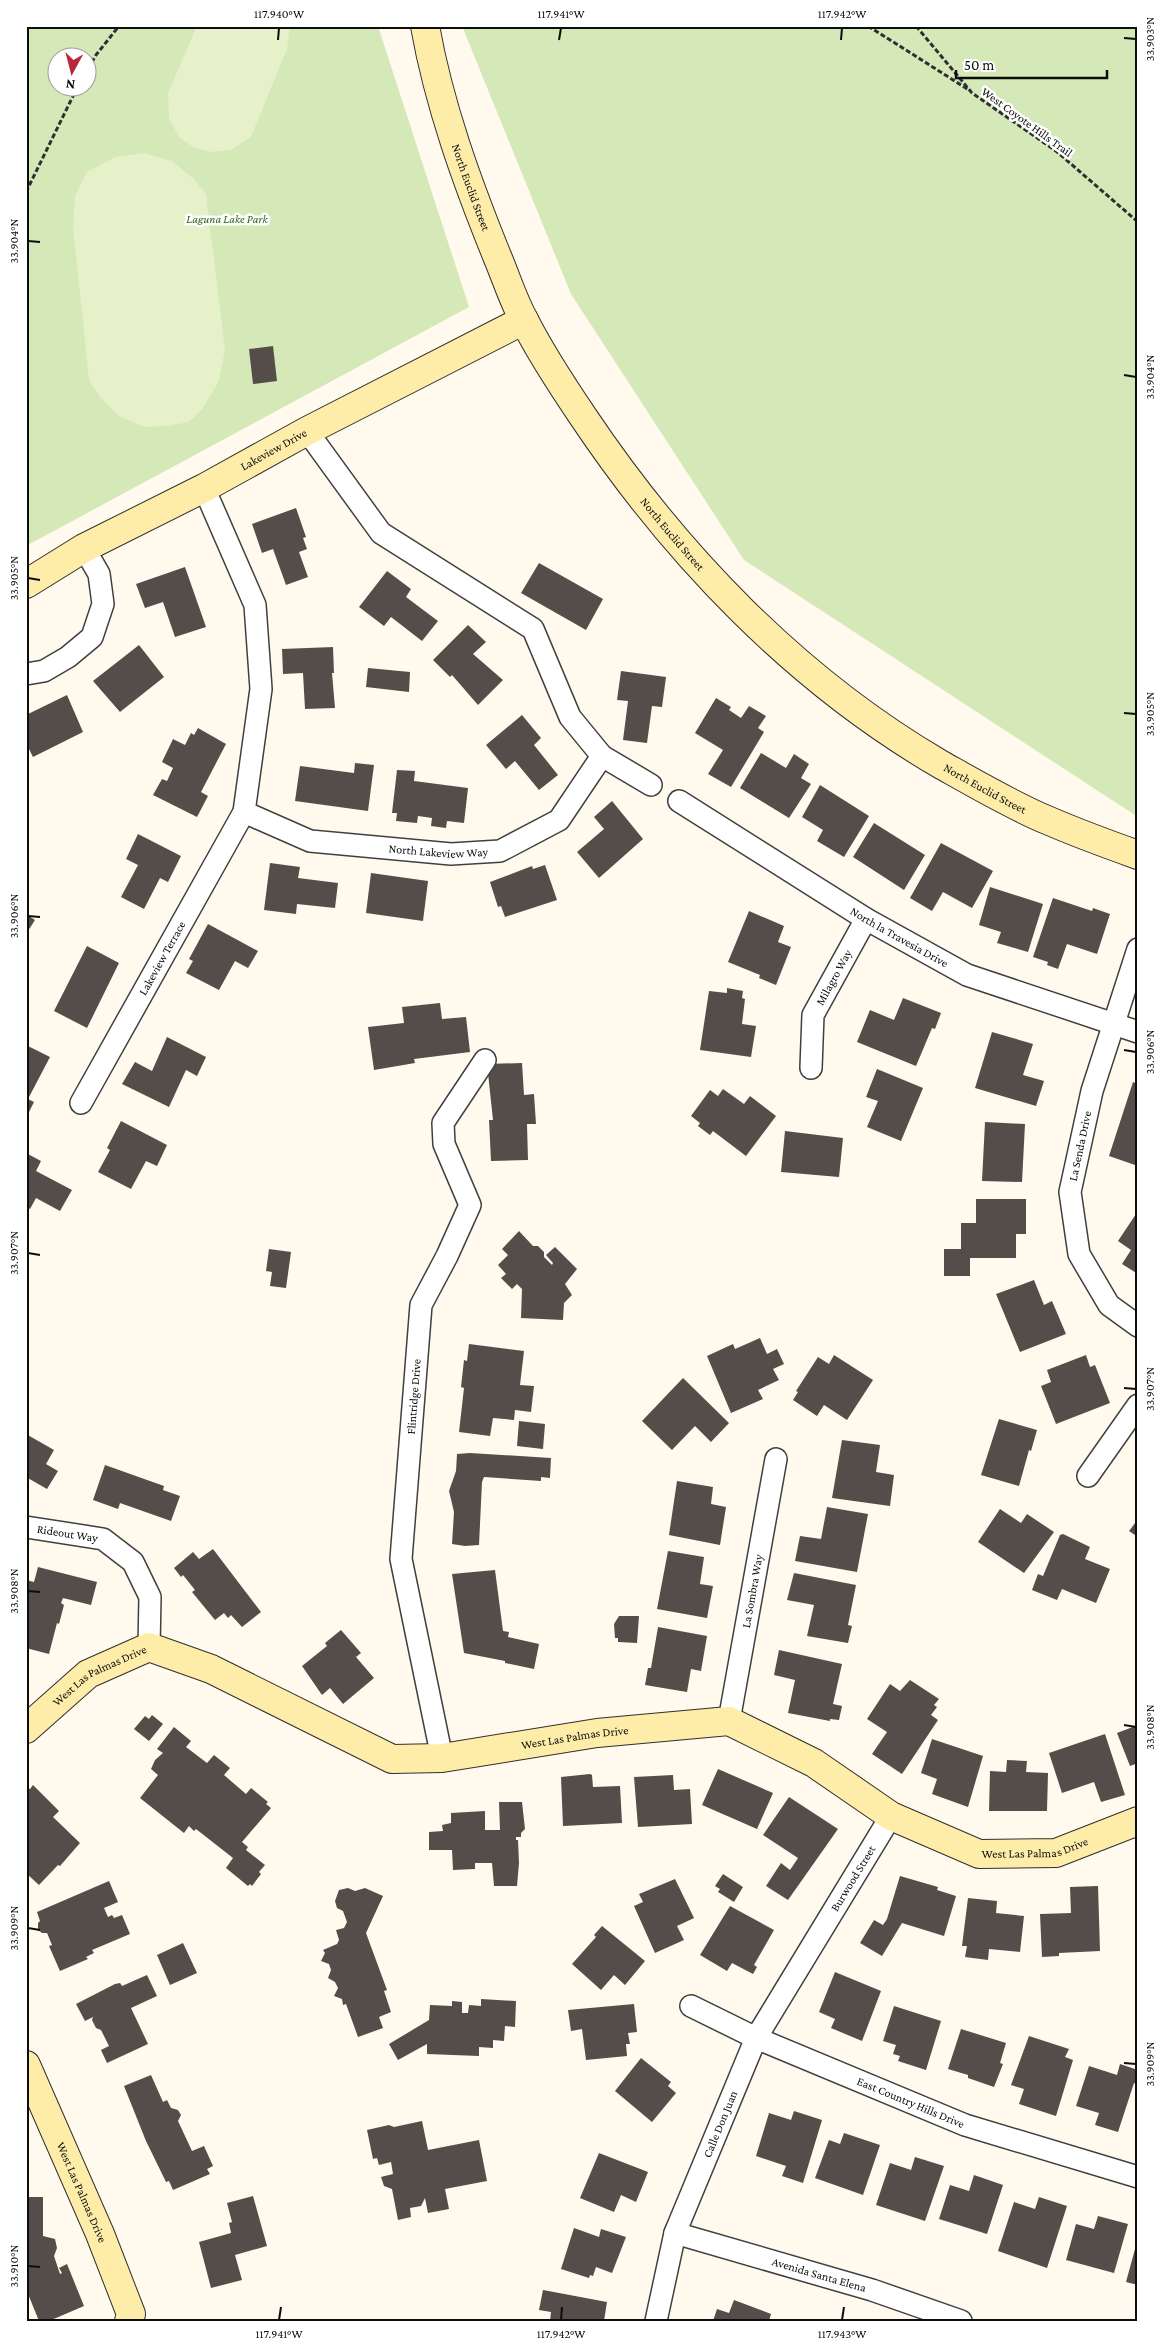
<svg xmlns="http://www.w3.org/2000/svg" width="1164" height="2347" font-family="'Crimson Pro',serif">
<rect width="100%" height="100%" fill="#fffaed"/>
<!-- green -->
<path fill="#d5e8b7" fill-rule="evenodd" d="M26,26h352l91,281 -443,239zM58,58h30v30h-30z
M462,26h676v791l-394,-257 -173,-266z"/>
<!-- pitch -->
<path fill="#e6f0c9" d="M197,26h93l-3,23 -36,88 -20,13 -20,2 -16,-4 -15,-10 -11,-19 -1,-26z
M144,153l28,8 21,17 13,16 19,156 -6,31 -16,27 -14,14 -21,4 -24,1 -25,-11 -17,-16 -13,-20 -16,-154 2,-31 12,-23 28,-15z"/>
<!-- building -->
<path fill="#554d49" d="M273,346l4,35 -24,3 -4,-35z
M296,508l10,29 -3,1 4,11 -8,3 9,25 -22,8 -13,-36 -11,4 -10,-29z
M539,563l64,36 -17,31 -65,-37z
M185,567l21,60 -31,10 -12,-35 -18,6 -9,-24z
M387,571l24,18 -5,8 32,24 -16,20 -31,-24 -7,9 -25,-19z
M468,625l18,17 -13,12 30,26 -25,25 -26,-30 -2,2 -17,-17z
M139,645l25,32 -44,35 -27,-31z
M333,647l1,26h-2l3,35 -30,1 -2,-36 -20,1 -1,-25z
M368,668l42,4 -1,20 -43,-5z
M621,671l45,6 -4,30 -10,-1 -5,37 -24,-3 5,-39 -11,-1z
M67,695l16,37 -50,25 -7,-14v-28z
M716,698l15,9 -2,3 12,8 8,-12 17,10 -8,12 6,4 -33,55 -23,-13 15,-24 -28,-17z
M522,715l19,23 -7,7 24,30 -19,15 -24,-29 -9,8 -20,-24z
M198,728l28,16 -25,48 7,4 -11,21 -44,-22 9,-16 5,2 6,-13 -11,-6 11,-23 12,6 6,-12 3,2z
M761,753l25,15 8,-14 15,10 -8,14 10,6 -22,34 -49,-30z
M355,763l19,2 -6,46 -73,-10 5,-35 54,7z
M397,770l18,1 -1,10 54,7 -4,35 -17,-2 -1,7 -15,-2 1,-8 -14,-2 -1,7 -21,-2 1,-8h-5z
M820,785l49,31 -25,41 -27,-16 6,-11 -21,-13z
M612,801l31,38 -44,39 -22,-26 27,-23 -10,-12z
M874,823l51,32 -21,35 -51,-33z
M138,834l43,22 -13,26 -8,-4 -16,31 -23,-12 17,-32 -12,-6z
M941,843l52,28 -21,37 -29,-16 -11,19 -22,-13z
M270,863l30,4 -2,11 40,5 -3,25 -38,-4 -1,10 -32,-4z
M545,865l12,35 -52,17 -4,-11 -3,1 -8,-25 42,-16 1,3z
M371,873l57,8 -5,40 -57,-8z
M990,887l53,17 -15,48 -31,-9 4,-11 -22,-7z
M1053,898l39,13 1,-3 17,6 -13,40 -30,-10 -9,25 -11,-4 1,-3 -15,-5z
M749,911l35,15 -6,16 13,5 -15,38 -17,-7 1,-3 -32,-13z
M26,914l9,6 -9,14z
M208,924l50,27 -10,17 -13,-7 -16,29 -33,-17 7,-12 -4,-2z
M87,946l32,17 -32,65 -33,-17z
M727,988l16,3 -1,7 3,1 -3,25 14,2 -5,31 -51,-7 9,-59 18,2z
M903,998l38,15 -6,16 -3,-1 -16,38 -59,-24 13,-32 24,10z
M440,1003l2,16 24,-2 4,35 -56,7 1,4 -41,7 -6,-43 36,-4 -2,-16z
M992,1032l41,12 -10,31 21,6 -8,25 -61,-18z
M167,1037l39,20 -9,19 -11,-6 -17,37 -47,-23 13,-22 17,9z
M26,1045l24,12 -22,42 6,3 -8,16z
M522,1063l2,32 10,-1 2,30h-9l1,36 -37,1 -2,-41h4l-6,-56z
M877,1069l46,19 -22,53 -34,-14 11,-26 -12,-4z
M1133,1082l5,2v71l-3,10 -26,-9z
M723,1089l21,15 6,-8 26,20 -30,40 -33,-25 -3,4 -12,-9 2,-3 -9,-7 19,-26 8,6z
M121,1121l46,24 -10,21 -11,-5 -15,28 -33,-17 12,-22 -3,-2z
M985,1122l40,2 -3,58 -40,-1z
M785,1131l58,7 -4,39 -58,-5z
M26,1153l15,8 -5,10 36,19 -12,21 -24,-13 -6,11 -4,-2z
M976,1199h50v35h-10v24h-46v18h-26v-27h17v-26h15z
M1138,1211v63l-16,-10 9,-14 -13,-9z
M519,1231l14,15h5l6,6v5l8,8 1,-2 -7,-8 9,-8 22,22 -12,15 7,11 -8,8 -1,17 -42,-2 1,-29 -5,-5 -5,5 -11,-11 5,-4 -8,-9 10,-10 -6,-6z
M269,1249l22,3 -5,36 -16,-2 2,-14 -6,-1z
M1034,1280l10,25 8,-4 14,33 -46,18 -24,-58z
M760,1338l7,16 10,-5 7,15 -11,5 6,11 -21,10 5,9 -32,14 -24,-57 26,-12 2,5z
M469,1344l55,7 -4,34 14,1 -3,26 -16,-2 -1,10 -21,-2 -3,18 -31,-4 5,-44 -3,-1 3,-27 3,1z
M834,1355l39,25 -26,40 -23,-15 -7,11 -24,-16 5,-8 -2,-1 22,-34 11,7z
M1086,1355l4,12 5,-2 15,38 -54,21 -15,-38 10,-4 -4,-12z
M683,1378l46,45 -18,19 -16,-16 -23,24 -30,-29z
M999,1419l38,11 -6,21 -2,-1 -10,36 -38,-11z
M519,1421l26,3 -2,25 -26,-3z
M26,1434l28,16 -8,14 12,7 -11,18 -21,-12z
M842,1440l38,5 -4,27 18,3 -4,31 -58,-8z
M470,1453l81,5 -1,20 -9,-1v4l-57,-4 -2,5 -3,63 -14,1 -13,-2 2,-32 -5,-21 7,-20 1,-17z
M105,1465l59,21 -1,4 17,6 -9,25 -51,-18 -2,6 -25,-9z
M677,1481l36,6 -2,17 15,3 -6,38 -51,-10z
M827,1507l41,7 -11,58 -62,-11 5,-25 21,3z
M1000,1509l21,14 6,-9 27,18 -30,41 -46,-31z
M1138,1519v18l-9,-6z
M1063,1534l27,13 -5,12 25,10 -14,34 -34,-14 -5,11 -25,-10 6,-16 5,2 17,-41z
M213,1549l48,63 -19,15 -11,-12 -3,3 -4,-5 -9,7 -23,-28 3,-2 -12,-15 -2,2 -7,-9 19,-16 6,7z
M668,1551l36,6 -4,27 13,2 -6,32 -50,-9z
M38,1567l59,15 -6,23 -28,-7 -2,5 3,2 -5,19 -2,-1 -8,31 -23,-6v-68l8,2z
M495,1570l8,61 6,1 -1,5 31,7 -5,25 -29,-6v-2l-41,-8 -12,-79z
M794,1573l62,12 -8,40 4,1 -4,17 -41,-7 7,-31 -27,-5z
M619,1616h20l-2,27 -19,-1v-4h-3l-1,-14z
M658,1627l49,9 -6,35 -10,-2 -4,23 -42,-7 3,-17h3z
M341,1630l20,23 -5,4 18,21 -31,26 -13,-16 -8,7 -20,-29 25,-20 -2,-3z
M779,1650l63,14 -9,40 9,2 -3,14 -9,-1v2l-42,-8 7,-33 -21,-5z
M910,1680l29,19 -5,6 3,2 -6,8 7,5 -36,54 -30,-20 15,-22 -20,-13 23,-35 10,7z
M152,1715l11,9 -14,17 -15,-12 11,-13 4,3z
M1138,1725v38l-8,3 -13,-33z
M174,1727l17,14 -5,6 21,16 7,-8 16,13 -6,7 22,19 5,-6 17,14 -2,2 5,4 -29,34 6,5 -2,3 19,15 -6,7 2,2 -9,12 -2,-2 -2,2 -22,-18 7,-10 -37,-29 -2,2 -5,-5 -5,7 -44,-35 18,-23 -7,-6 4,-9 8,-7 -6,-4z
M1105,1734l20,61 -24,7 -7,-20 -32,11 -13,-40z
M932,1739l51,17 -15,51 -36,-13 5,-15 -16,-6z
M1007,1760l20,1 -1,11 22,1 -1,38h-58l1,-40 16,1z
M718,1769l55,24 -16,36 -55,-24z
M590,1774l2,1 1,12 27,-1 2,37 -59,3 -2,-49z
M673,1775l1,15 16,-1 2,35 -54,3 -4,-50z
M33,1785l26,26 -6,6 27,26 -20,23 -2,-1 -19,20 -13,-12v-85l4,1z
M789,1797l49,32 -50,71 -22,-14 15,-23 9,7 8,-12 -35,-23z
M499,1802h23l3,27 -4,4v4h-5v3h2l1,23 -2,23h-23l-2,-23h-17v6l-22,1 -1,-20h-23v-18l14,-1 -1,-6 9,-2v-10l34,-2v19h15z
M723,1874l20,13 -9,15 -16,-10 2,-3 -5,-3z
M900,1876l38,11 -1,3 19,6 -12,40 -42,-13 -20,33 -22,-13 14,-23 9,5 4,-6z
M675,1879l19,39 -17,8 7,14 -29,13 -21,-47 9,-4 -4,-8z
M109,1881l9,21 -14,6 4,9 4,-2 2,3 8,-3 8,19 -38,16 2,3 -8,4 2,2 -28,12 -11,-25 3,-1 -5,-12h-5l-4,-3v-7l2,-2 -3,-9z
M1098,1886l2,65 -41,2v3l-17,1 -2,-43 31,-1 -1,-26z
M348,1888l7,3 10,-3 18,8 -17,37 21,57 -3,1 7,21 -12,5 4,11 -25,9 -12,-33 -3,1 -1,-6 -8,-3 4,-8 -3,-6 -7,-4 3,-8 -2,-6 -8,-3 4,-8 -2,-3 14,-6 2,-4 -3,-10 8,-2 3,-6 -4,-11 -6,-3 -2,-7 4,-11z
M968,1898l29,3 -1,12 28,3 -4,36 -31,-3 -1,11 -23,-3 2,-11h-5z
M730,1906l44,24 -20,35 3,2 -4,7 -21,-11 -5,8 -27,-16z
M602,1926l43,35 -20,24 -11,-10 -13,15 -29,-26 24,-27 -2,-2z
M183,1943l14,30 -27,12 -13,-30z
M835,1972l46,19 -19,50 -31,-13 4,-9 -16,-7z
M147,1975l10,21 -26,12 17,36 -41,19 -6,-13 8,-4 -8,-16 -5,-2 -4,-8 1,-3 -8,4 -9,-17 39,-20 5,-1 2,3z
M481,1999l35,2 -1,26 -10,-1 -1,15 -11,-1v8l-14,-1v9l-52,-2v-10l-29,16 -9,-16 40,-24 1,-15 22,1v-5l10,1v11h6l1,-8 12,1z
M634,2004l3,28 -9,1 2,11h-4l1,12 -41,4 -4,-31 -11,2 -3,-21z
M894,2006l47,15 -15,49 -28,-9 2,-5 -7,-2 3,-9 -13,-4z
M961,2029l45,14 -6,20 3,1 -9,23 -26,-9v-3l-20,-6z
M1029,2036l40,13 -4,8 8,3 -17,56 -37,-12 5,-15 -13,-4z
M641,2058l30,24 -3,4 8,7 -24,29 -37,-31z
M1120,2064l18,6v9l-2,5 -2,-1 -16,49 -23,-7 4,-12 -23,-7 13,-40 28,9z
M151,2075l12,27 4,-2 4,8 7,2 3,5 -3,6 14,30 12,-5 9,20 -6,3 3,5 -37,16 -4,-9 -3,1 -20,-41 -22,-55z
M794,2111l28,9 -19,63 -21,-7 4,-10 -30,-10 13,-43 22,7z
M422,2121l6,29 51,-10 8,41 -42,8 4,20 -21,4 -3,-15 -4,8 -11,2 1,9 -13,3 -6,-31 -8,-3 -3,-9 12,-3 -2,-12 -12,3 -2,-7 -4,1 -6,-29 22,-5 5,2z
M844,2133l36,12 -17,50 -48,-17 14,-38 11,4z
M599,2153l49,19 -12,30 -15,-7 -7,17 -34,-14z
M915,2157l29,9 -19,55 -49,-16 14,-42 21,7z
M974,2175l29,10 -16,49 -48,-15 11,-34 19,6z
M253,2196l14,50 -32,9 7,25 -31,8 -12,-46 32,-9 -2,-10 3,-1 -5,-19z
M26,2197h17v39l12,3 2,9 -3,8 6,18 2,-1 -3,-5 8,-4 17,42 -35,15h-10l-13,-32z
M1039,2197l28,9 -20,62 -49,-17 16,-49 21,7z
M1098,2216l30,8 -14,49 -48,-13 10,-36 18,5z
M574,2228l25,9 2,-8 25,8 -14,36 -16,-6 -3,9 -3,-1 -1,3 -28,-9z
M1138,2238v47l-12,-3z
M543,2290l64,12 -3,19h-54l1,-9 -12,-2z
M734,2300l37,14 -2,7h-56l4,-12 12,4z"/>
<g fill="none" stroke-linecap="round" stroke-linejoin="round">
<!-- street casing -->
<g stroke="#404040" stroke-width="24">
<g id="street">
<path d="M307,431l74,102 152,96 37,88 32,39 49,29"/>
<path d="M26,674l18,-3 24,-14 24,-20 11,-33 -4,-30 -15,-26"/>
<path id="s1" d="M679,801l187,118 101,56 171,57"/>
<path id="s2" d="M244,812l66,29 141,13 49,-3 59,-31 43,-64"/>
<path d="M1138,949l-46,142 -22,101 9,62 30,51 29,21"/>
<path id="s3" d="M811,1068l2,-53 53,-96"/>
<path id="s4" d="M81,1103l163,-291 17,-123 -6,-84 -51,-117"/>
<path d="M1088,1476l50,-71"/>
<path id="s5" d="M26,1527l77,12 30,23 17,35 -1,50"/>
<path id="s6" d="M729,1721l47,-262"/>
<path id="s7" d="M442,1758l-41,-199 20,-254 26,-49 23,-51 -26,-61 -1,-21 42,-63"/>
<path id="s8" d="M691,2006l65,32 209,87 173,52"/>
<path id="s9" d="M675,2233l197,57 89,31"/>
<path id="s10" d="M656,2321l19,-88 81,-195 135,-222"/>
</g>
</g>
<!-- secondary casing -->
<g stroke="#2f2f2f" stroke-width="30">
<g id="secondary">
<path id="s11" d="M425,26c14,79 42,156 72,230 9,21 16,44 27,64 17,34 39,67 60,98 92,137 212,262 356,346 32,18 73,42 107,56 30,13 60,24 91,35"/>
<path id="s12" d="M26,584l58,-36 120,-60 103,-57 217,-111"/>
<path id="s13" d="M26,1729l62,-55 61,-27 62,22 181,90 50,-1 155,-25 132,-12 85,42 77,53 88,38 77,-1 82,-32"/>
<path id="s14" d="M26,2065l74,169 31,80 -2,7"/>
</g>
</g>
<!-- path -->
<path stroke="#2f2f2f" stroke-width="3" stroke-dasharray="5 2.5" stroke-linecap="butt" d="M868,26l101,64
M916,26l56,67 84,58 82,71
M88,69l8,-14 23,-29
M26,192l51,-104"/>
<!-- street -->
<use href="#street" stroke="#fff" stroke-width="21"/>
<!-- secondary -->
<use href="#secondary" stroke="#feeda9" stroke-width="28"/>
</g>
<!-- ticks -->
<path fill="none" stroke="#0d0d0d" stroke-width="2" d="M1124,38l12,1M278,40l1,-12M559,40l2,-12M841,40l1,-12M28,241l12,1M1124,375l12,2M28,578l12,2M1124,713l12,1M28,916l12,1M1124,1050l12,2M28,1253l12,2M1124,1388l12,1M28,1591l12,1M1124,1725l12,2M28,1928l12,2M1124,2063l12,1M28,2266l12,1M279,2320l2,-13M561,2320l1,-13M842,2320l2,-13"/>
<g text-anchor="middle" stroke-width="5" stroke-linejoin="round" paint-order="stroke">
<!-- street labels -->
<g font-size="12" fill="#0d0d0d" stroke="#fff">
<text transform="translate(1027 122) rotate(36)" y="4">West Coyote Hills Trail</text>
<text dy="4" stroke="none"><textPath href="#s11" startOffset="168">North Euclid Street</textPath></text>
<text dy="4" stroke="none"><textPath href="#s12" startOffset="282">Lakeview Drive</textPath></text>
<text dy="4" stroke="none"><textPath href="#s11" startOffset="572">North Euclid Street</textPath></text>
<text dy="4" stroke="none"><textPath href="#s11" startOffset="978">North Euclid Street</textPath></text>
<text dy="4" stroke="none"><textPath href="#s2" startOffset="201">North Lakeview Way</textPath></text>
<text dy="4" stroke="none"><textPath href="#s1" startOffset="259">North la Travesia Drive</textPath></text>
<text dy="4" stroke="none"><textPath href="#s4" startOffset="166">Lakeview Terrace</textPath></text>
<text dy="4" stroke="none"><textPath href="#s3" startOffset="96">Milagro Way</textPath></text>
<text transform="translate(1080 1146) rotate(-78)" y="4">La Senda Drive</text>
<text dy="4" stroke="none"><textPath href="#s7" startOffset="366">Flintridge Drive</textPath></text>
<text dy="4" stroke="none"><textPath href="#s5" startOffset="42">Rideout Way</textPath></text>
<text dy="4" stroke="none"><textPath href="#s6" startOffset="132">La Sombra Way</textPath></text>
<text dy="4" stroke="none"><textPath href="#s13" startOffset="92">West Las Palmas Drive</textPath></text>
<text dy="4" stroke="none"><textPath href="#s13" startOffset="602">West Las Palmas Drive</textPath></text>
<text dy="4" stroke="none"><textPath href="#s13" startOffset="1098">West Las Palmas Drive</textPath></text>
<text dy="4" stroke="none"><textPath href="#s10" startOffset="488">Burwood Street</textPath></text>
<text dy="4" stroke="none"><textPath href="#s8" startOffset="240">East Country Hills Drive</textPath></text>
<text dy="4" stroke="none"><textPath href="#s10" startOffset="208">Calle Don Juan</textPath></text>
<text dy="4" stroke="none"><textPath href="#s14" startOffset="139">West Las Palmas Drive</textPath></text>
<text dy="4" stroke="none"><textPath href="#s9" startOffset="150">Avenida Santa Elena</textPath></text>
</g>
<!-- park labels -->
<g font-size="12" font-style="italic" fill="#33631e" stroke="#fff">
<text x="227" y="223">Laguna Lake Park</text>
</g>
</g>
<!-- border -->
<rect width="1164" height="2347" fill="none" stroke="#ffffff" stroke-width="55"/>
<!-- north arrow -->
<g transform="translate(72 72) rotate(187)"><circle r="24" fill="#ffffff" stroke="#9e9e9e"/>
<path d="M0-4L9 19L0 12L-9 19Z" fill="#ba273b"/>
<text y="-8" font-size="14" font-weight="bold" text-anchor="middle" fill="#0d0d0d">N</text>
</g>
<!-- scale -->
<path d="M956 70v8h151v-8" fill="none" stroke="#0d0d0d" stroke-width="2.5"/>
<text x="964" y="70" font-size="15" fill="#0d0d0d" stroke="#ffffff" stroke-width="4" paint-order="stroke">50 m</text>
<rect x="28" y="28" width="1108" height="2292" fill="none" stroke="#0d0d0d" stroke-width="2"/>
<g font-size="12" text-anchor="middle" fill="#0d0d0d">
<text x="279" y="18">117.940°W</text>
<text x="561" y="18">117.941°W</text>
<text x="842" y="18">117.942°W</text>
<text transform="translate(1150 39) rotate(-90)" y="4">33.903°N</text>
<text transform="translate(14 241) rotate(-90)" y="4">33.904°N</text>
<text transform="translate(1150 377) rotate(-90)" y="4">33.904°N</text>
<text transform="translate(14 578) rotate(-90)" y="4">33.905°N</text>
<text transform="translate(1150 714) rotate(-90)" y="4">33.905°N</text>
<text transform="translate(14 916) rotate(-90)" y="4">33.906°N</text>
<text transform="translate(1150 1052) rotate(-90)" y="4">33.906°N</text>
<text transform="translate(14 1253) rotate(-90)" y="4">33.907°N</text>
<text transform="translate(1150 1389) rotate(-90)" y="4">33.907°N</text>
<text transform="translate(14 1591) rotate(-90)" y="4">33.908°N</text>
<text transform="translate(1150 1727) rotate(-90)" y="4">33.908°N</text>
<text transform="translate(14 1928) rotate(-90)" y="4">33.909°N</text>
<text transform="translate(1150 2064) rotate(-90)" y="4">33.909°N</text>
<text transform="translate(14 2266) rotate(-90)" y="4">33.910°N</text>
<text x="279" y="2338">117.941°W</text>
<text x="561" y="2338">117.942°W</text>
<text x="842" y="2338">117.943°W</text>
</g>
</svg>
